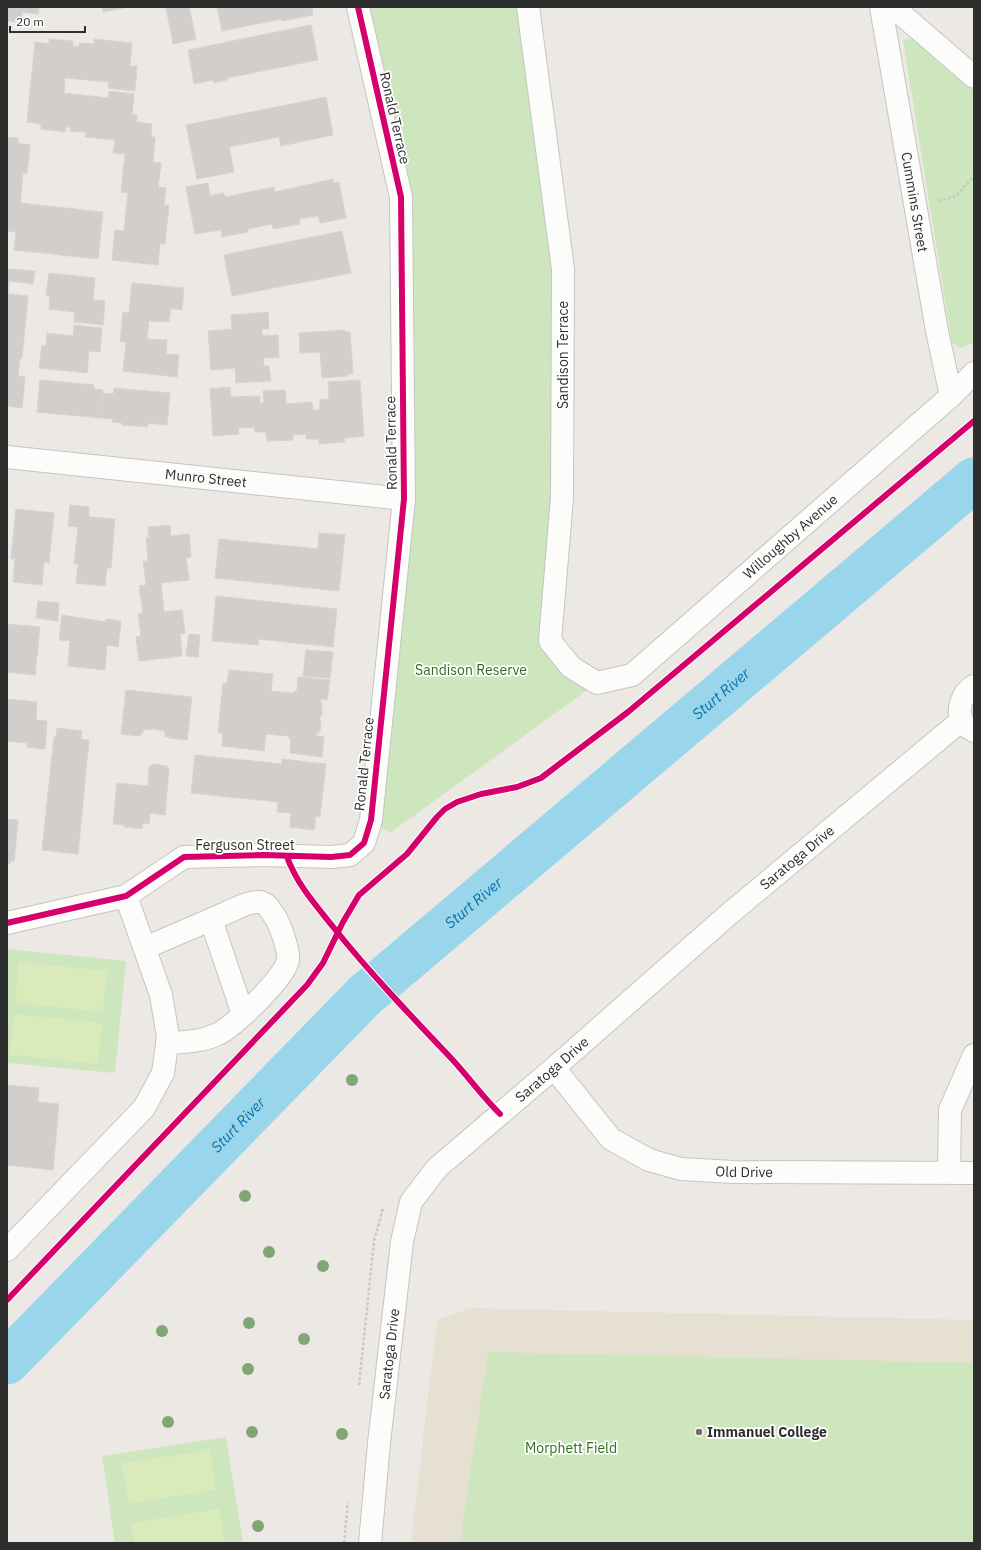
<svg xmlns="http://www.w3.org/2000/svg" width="981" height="1550" font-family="'IBM Plex Sans',sans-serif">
<rect width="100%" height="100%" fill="#ece8e4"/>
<!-- education -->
<path fill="#e6e0d3" d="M470,1308l504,12v223h-563l26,-223z"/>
<!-- park -->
<path fill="#cee6be" d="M358,7h170l35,262 -13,372 47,42 -207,150 -19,-13 33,-321 -3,-302z
M916,38l58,52v252l-13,6 -9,-5 -49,-303z
M7,949l119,12 -11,112 -108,-10z
M488,1352l486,11v180h-514z
M226,1437l17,106h-128l-13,-87z"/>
<!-- pitch -->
<path fill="#d9eabb" d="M19,962l88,9 -4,41 -88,-9z
M14,1014l88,9 -4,41 -88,-9z
M210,1450l6,40 -87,13 -7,-40z
M219,1509l5,34h-90l-3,-20z"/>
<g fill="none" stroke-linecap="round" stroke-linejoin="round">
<!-- river -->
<path stroke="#99d6ec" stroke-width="45" id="s1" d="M7,1362l358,-367 609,-515"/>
</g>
<!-- building -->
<path fill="#d1cecb" stroke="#d7d4d0" d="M7,7h32l-1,7 -16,-2 -1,10 -14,-1z
M102,7h26l-25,5z
M166,7h23l7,32 -23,5z
M217,7h95l1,8 -31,6 -1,-2 -59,12z
M311,25l7,35 -91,18v2l-13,3 -1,-3 -19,4 -6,-34z
M49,39l24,2v5l6,1v-4l15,1v-5l38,4 -2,23h7l-2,25 -27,-3 1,-6 -44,-4 -1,15 44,5 1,-7 25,3 -2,21h5l-1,7 16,2 -1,13h4l-2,25 8,1 -3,24 8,1 -2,17h5l-4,39 -5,-1 -2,22 -46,-5 3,-30 9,1 4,-38 -7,-1 4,-38 -12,-1 2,-13 -30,-3 1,-5 -16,-1v-4h-4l-1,5 -24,-3v-5l-14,-2 8,-80 14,2z
M326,97l7,38 -52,11 -2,-9 -50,10 5,25 -37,7 -11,-54z
M7,137l11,1v5l12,2 -3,29 -4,-1 -3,30 83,9 -5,47 -84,-9 2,-18 -9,-1z
M333,179l1,4 5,-1 7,36 -26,5 -2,-7 -19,3 1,5 -27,5 -1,-5 -24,5v3l-26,5 -1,-7 -26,4 -9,-47 22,-4 2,13 14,-3 1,4 49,-10 1,5z
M342,231l9,42 -119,23 -8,-41z
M7,269l28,2 -2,13 -24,-3 -1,13 20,2 -6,62h-2l-2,18 7,1 -3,31 -15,-2z
M49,273l46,5 -2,22 12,1 -2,24 -29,-3 1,-10 -26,-3 1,-13h-4z
M132,283l52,5 -2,22 -11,-2 -2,14 -20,-1 -2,18 20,1 -1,14 13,1 -2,22 -54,-6 3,-29h-6l3,-30 6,1z
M268,312l1,17h-7v7l16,-1 1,22 -16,1 1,8h5l2,15 -35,2 -1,-15 -24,2 -3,-39 24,-2 -1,-14z
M74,325l28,3 -2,24 -11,-1 -2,22 -48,-5 3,-23 4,1 1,-13 26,3z
M345,330v2h5l3,42h-6l1,2 -26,2 -2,-26 -20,1 -1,-20z
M40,380l54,5v4l9,1 -2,28 -64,-6z
M360,380l4,56 -20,2 1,4 -26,2v-5h-13v-5l-13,1v5l-26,1 -1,-9h-11l-1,-5 -16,1 1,6 -26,2 -3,-47 20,-2 1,10 29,-1v8l4,-1 -1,-12 22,-1 1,14 26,-2 1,8h7v-10l9,-1 -1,-17z
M114,388l56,5 -3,32 -19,-2v4l-26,-2v-2l-10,-1 1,-3 -12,-1 2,-25 10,1z
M70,505l19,2v10l26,2 -4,49h-4l-2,18 -29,-3 2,-19h-4l4,-37 -10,-1z
M16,509l38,4 -5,50 -5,-1 -2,23 -29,-3 2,-23h-4z
M170,525l1,11 18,-2 2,23 -5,1 3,22 -28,3 3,29 18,-2 3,23 -5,1 2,22 -43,5 -3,-24 5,-1 -3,-22 5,-1 -4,-27 7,-1 -3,-24h5l-2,-23h3l-1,-11z
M319,533l26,2 -6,56 -124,-13 4,-39 99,10z
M216,596l121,13 -4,38 -75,-8v6l-46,-4z
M38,601l21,2 -1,18 -22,-3z
M62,615l44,7v-3l15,2 -3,26 -11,-2 -2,25 -37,-4 2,-25 -11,-1z
M7,624l33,3 -5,48 -28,-3z
M189,634l11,1 -2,22 -12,-1z
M306,650l27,2 -3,26 -27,-2z
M229,670l44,4 -2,17 21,2 5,-3 1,-13 32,3 -3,20 -7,-1 2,6v10l-3,4 2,2 -1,10 -4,3v2l8,1 -2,20 -32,-4 1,-12 -3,-5 -22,-2 -2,17 -42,-5 1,-13h-5l5,-50 4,1z
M126,690l66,7 -5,43 -18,-2 1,-1h-5v-6l-13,-2v1l-9,-1v4h-2l-1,3 -19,-2z
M7,699l30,3 -1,18 11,1 -2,28 -18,-2v-4l-20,-2z
M57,728l25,3 -1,8 8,1 -11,114 -36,-4 12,-113h2z
M195,755l87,9v-5l44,5 -6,53 -4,-1 -2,14 -24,-3 1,-14 -14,-1 1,-10 -87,-9z
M153,764l14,2 2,3 -4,46 -15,-2 -1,11 -6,-1 -1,6 -18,-2v-2l-11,-1 4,-41 31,3 1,-19z
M7,819l11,1 -4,42 -4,-1v3h-3z
M7,1085l32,3 -1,14 21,2 -6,66 -46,-5z"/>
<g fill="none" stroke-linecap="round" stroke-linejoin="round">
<!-- minor casing -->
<g stroke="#c5c4c5" stroke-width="24">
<g id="minor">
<path id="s2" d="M528,7l35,262 -1,229 -12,143 21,26 26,16 35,-8 319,-279 23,-23"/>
<path id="s3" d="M881,7l56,324 14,65"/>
<path d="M893,7l81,70"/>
<path id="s4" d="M7,457l397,42"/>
<path d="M974,686c-11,6 -18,23 -12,34 2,5 8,9 12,11"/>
<path d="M211,920l32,94"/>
<path d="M7,923l119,-27 58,-39 80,-2 67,2 19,-2 14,-12 7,-23 33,-321 -3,-302 -43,-190"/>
<path d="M145,948c27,-12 54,-23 81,-35 9,-4 21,-11 31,-11 10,-1 13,8 18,15 5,7 14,33 13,43 -3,18 -54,66 -70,74 -17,8 -33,8 -51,9"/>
<path id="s5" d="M554,1068l57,71 38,21 32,9 52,3 241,1"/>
<path d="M949,1172l1,-62 24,-55"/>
<path d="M7,1250l137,-142 19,-35 5,-36 -7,-42 -35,-99"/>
<path id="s6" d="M370,1543l9,-100 23,-201 9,-40 26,-34 117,-100 174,-153 234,-195"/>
</g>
</g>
<!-- path -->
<path stroke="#c9c9c8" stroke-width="2.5" stroke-dasharray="3 2" stroke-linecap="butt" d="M938,201l18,-5 18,-20
M359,1385l15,-144 9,-33
M344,1543l4,-41"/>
<!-- minor -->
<use href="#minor" stroke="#fcfcfb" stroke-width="22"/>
<!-- cycleway casing -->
<g stroke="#fff" stroke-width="8">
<path id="cycleway" d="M287,857c11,29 28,47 47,71 36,45 76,87 116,129 17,18 32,39 50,57
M7,923l119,-27 58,-39 80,-2 67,2 19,-2 14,-12 7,-23 33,-321 -3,-302 -43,-190
M7,1300l300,-315 16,-22 20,-41 16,-27 48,-41 30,-37 8,-8 12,-7 24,-8 36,-7 24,-9 87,-66 346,-291"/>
</g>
<!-- cycleway -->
<use href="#cycleway" stroke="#d6006c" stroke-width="6"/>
</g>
<!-- trees -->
<g fill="#82a575">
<circle cx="352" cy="1080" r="6"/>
<circle cx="245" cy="1196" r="6"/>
<circle cx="269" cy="1252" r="6"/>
<circle cx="323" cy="1266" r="6"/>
<circle cx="249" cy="1323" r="6"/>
<circle cx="162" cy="1331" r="6"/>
<circle cx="304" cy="1339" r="6"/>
<circle cx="248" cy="1369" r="6"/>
<circle cx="168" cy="1422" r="6"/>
<circle cx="252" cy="1432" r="6"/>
<circle cx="342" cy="1434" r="6"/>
<circle cx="258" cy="1526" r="6"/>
</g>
<!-- markers -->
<circle fill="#706f6e" stroke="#fff" stroke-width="1.5" cx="699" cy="1432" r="4"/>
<g text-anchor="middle" stroke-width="3.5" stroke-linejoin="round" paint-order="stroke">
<!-- street labels -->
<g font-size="14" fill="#2e2e2e" stroke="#fff">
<text transform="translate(395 118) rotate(77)" y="5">Ronald Terrace</text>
<text dy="5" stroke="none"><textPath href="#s3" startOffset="198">Cummins Street</textPath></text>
<text transform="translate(563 355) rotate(-90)" y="5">Sandison Terrace</text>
<text transform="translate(391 443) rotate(-91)" y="5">Ronald Terrace</text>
<text dy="5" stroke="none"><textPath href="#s4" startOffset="200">Munro Street</textPath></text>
<text dy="5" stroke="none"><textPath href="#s2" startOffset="947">Willoughby Avenue</textPath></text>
<text transform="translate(364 764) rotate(-84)" y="5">Ronald Terrace</text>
<text x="245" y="850">Ferguson Street</text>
<text dy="5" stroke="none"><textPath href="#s6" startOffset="862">Saratoga Drive</textPath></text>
<text dy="5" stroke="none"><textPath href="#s6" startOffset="538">Saratoga Drive</textPath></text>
<text dy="5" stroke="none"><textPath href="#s5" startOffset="231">Old Drive</textPath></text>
<text dy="5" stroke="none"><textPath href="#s6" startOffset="190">Saratoga Drive</textPath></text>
</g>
<!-- park labels -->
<g font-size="14" fill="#2c6e1b" stroke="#fff">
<text x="471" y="675">Sandison Reserve</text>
<text x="571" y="1453">Morphett Field</text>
</g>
<!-- poi labels -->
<g font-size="14" font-weight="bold" fill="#2e2e2e" stroke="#fff" text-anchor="start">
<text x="707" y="1437">Immanuel College</text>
</g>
<!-- water labels -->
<g font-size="15" font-style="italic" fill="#0d6fa3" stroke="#fff">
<text dy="5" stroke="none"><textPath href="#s1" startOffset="979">Sturt River</textPath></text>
<text dy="5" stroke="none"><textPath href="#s1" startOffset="655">Sturt River</textPath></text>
<text dy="5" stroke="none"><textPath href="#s1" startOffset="331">Sturt River</textPath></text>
</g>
</g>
<!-- border -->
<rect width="981" height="1550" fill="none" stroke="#2e2e2e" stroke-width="16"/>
<!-- scale -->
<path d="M10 26v6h75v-6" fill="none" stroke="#2e2e2e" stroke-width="2"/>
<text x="16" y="26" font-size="12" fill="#2e2e2e" stroke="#ffffff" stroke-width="3" paint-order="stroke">20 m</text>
</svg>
